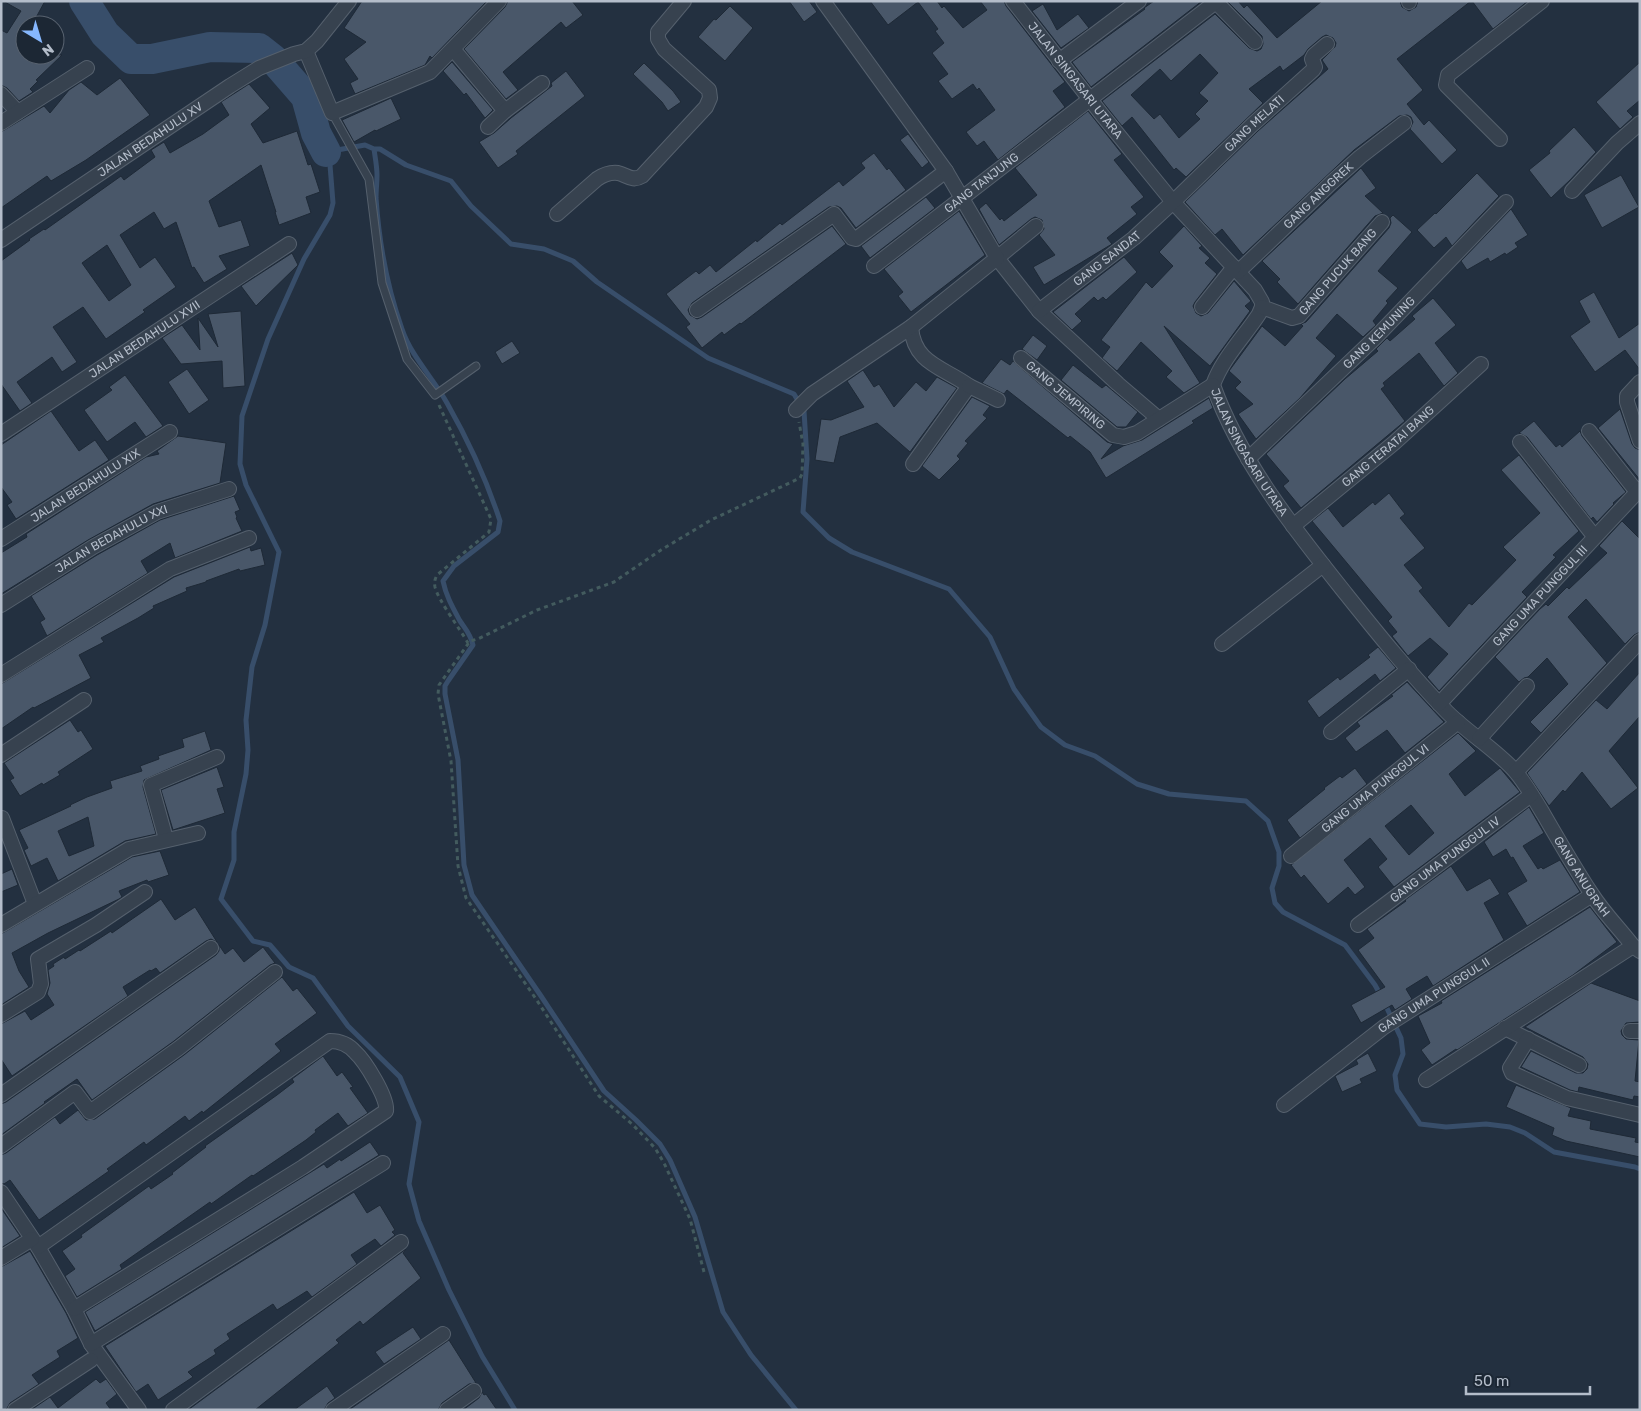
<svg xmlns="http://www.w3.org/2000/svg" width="1641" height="1411" font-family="Rubik,sans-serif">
<rect width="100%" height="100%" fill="#233040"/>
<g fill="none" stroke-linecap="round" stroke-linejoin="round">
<!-- stream -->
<path stroke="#384e6a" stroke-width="5" d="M374,149c1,8 3,17 3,26 0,8 -1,15 -1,23 3,44 11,89 26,131 9,27 31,49 45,74 21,37 40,78 53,118l-2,11 -44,34 -11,15c3,15 10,27 17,40 6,9 10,12 13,24l-25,36 -3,5v8l13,66 6,105 8,30 69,101 63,95 32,29 24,24 10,16 25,57 28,95 28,43 45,55
M1385,1004l16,34 2,16 -8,21 2,15 23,34 26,3 40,-3 24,3 15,6 29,19 81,15 5,2
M515,1410l-33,-54 -33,-66 -30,-69 -10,-37 10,-62 -19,-45 -52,-51 -35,-48 -24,-11 -19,-22 -17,-4 -32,-42 13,-39v-28l12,-58 2,-24 -2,-30 6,-53 13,-42 14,-73 -33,-67 -6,-21 2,-48 26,-77 36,-80 26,-44 3,-12 -3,-38 -4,-13 39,-7 9,4h6l26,16 45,16 20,25 40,38 33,5 29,12 24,21 111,76 86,36 10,17 3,48 -4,53 26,26 23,14 97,37 41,48 24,52 27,38 24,18 30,11 42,28 32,10 77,7 22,20 11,31v14l-7,22 3,15 8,9 62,33 30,40 6,11"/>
<!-- river -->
<path stroke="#384e6a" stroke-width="30" d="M84,1l21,33 26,25h21l58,-12 49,1 14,11 33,38 10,36 10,19"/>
</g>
<!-- building -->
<path fill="#495769" stroke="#1e2936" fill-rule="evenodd" d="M3,1h42l-13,24h-7v30h37l-26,25 2,1 -8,8 3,3 -14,9 -12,-13 -6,-3v-55l6,3 14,-22z
M362,1h125l-55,57 -2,-2 -5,9 -70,29 -5,-11 8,-4 -14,-20 22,-17 -22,-14z
M508,1h64l11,14 -17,13 -5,-6 -58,50 15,18 -12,9 -42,-50 41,-42z
M789,1h20l8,11 -13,10z
M870,1h67l5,7 2,-2 19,22 24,-18 -7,-9h24l2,5 59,76 -12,9 12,16 -67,53 -14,-19 -7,5 -11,-14 29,-22 -16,-22 -2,2 -4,-6 -21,15 -14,-18 10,-7 -16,-21 12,-10 -9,-12 3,-2 -20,-27 -30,23z
M1154,1h48l-111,86 -19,-25 73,-53 -1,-1z
M1227,1h11l6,7 3,-3 30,33 45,-37h78l2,6 7,4 7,-4 2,-6h53l-74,58 26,31 -16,14 17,21 5,-5 28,30 -15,14 -32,-35 3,-7 -2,-5 -4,-2 -8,1 -45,34 -111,105 -21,-26 -7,6 -30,-33 73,-71 70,-62 -6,-9 13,-13 1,-4 -3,-5 -7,-3 -4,2 -14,12 -4,6 -21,16 -3,-5 -31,23 14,14 -77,74 -10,-9 -2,2 -42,-53 -10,9 -20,-25 113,-87 34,34 8,3 4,-2 2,-5 -1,-8zM1200,54l18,19 -19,20 9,8 -13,13 5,5 -21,19 -19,-24 -6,5 -23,-24 29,-26 11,12z
M1472,1h56l-35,28z
M1043,4l14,26 21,-16 11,14 -28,20 -29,-37z
M730,6l23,22 -28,33 -27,-24 16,-18 2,1z
M452,62l41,48 -8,8 -19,-25 -2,2 -21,-24z
M1640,62v38l-13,11 6,6 -13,12 -24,-27z
M644,63l29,28 8,11 -13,9 -6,-9 -29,-28z
M566,71l19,25 -69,55 2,3 -20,14 -19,-26 15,-9 17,-15 41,-32 -1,-3z
M120,78l30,37 -64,45 -35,21 -4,-5 -46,32v-76l43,-26 6,7 19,-23 12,-8 16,13z
M249,84l21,24 -19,16 12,19 34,-12 11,34 3,-1 9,28 -14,5 5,16 -32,12 -4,-13h1l-15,-47 -52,36 10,26 22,-7 9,26 -31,10 8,13 -23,14 -10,-16 -2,1 -16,-46 -12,7 -10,-17 -34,23 20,33 15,-11 21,30 -33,23 2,2 -39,27 -23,-32 -30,20 24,35 -15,10 -10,-15 -35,25 15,21 -12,8 -19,-27v-123l29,-21 -1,-1 15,-10 1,1 76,-54 3,4 31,-23 -4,-7 13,-8 6,11 33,-19 26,-19 -8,-13zM107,245l24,40 -22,16 -27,-38z
M391,98l10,21 -25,12 -1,-1 -21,12 -12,-22z
M1088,111l34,43 -8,6 30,37 -13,10 6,7 -30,24 5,6 -68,41 -11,-18 22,-12 -16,-20 5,-6 -2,-9 -7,-3 -4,2 -32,26 -20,-36 7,-6 14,17 2,-2 2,3 33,-26 -22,-27z
M1574,127l22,25 -26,28 -19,18 -22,-28 21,-17 -1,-2z
M908,134l21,28 -7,6 -22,-28z
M874,153l13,17 2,-2 17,22 -50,38 -15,-20 -4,-2 -8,1 -137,96 -4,7 2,5 7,4 5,-2 130,-91 14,18 -105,80 -1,-1 -16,12 -2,-3 -20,16 -16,-21 4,-3 -24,-30 30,-23 3,3 11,-9 6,7 40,-32 1,2 23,-19 2,2 57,-44 4,5 22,-18 -4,-5z
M1361,168l15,20 -11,8 18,17 -8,3 -77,88 -21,-22 3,-3 -18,-18z
M1477,173l22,23 -47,50 -6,-9 -12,11 -17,-18 18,-17 1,1z
M1621,175l18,32 -37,21 -18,-33z
M926,197l9,11 -65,50 -9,-12z
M1511,209l17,26 -13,8 3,4 -12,8 -1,-2 -15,9 -2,-4 -21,12 -6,-9z
M959,211l26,44 -74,57 -13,-16 5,-4 -19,-23z
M1393,215l19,17 -34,39 20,17 -12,13 2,2 -15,18 3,4 -13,12 -26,-23 -21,24 20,18 -36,42 -44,41 -18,-25 15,-10 -18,-16 6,-6 -12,-11 33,-45 23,20 18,-20 -2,-2 5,-2 83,-94 2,-5 -1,-5z
M1184,226l18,20 -3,2 11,10 -5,5 12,11 -22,28 -2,4 3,7 5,3 7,-3 26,-32 17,20 -6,5 5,5 -40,55 -46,-40 36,57 -16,10 -18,-16 6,-6 -31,-29 -24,29 -15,-13 8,-11 -9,-7 45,-58 6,6 21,-22 -14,-14z
M292,253l6,12 -42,41 -15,-20z
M1124,257l13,15 -31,28 -3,-3 -5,4 -4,-4 -19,17 7,7 -10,9 -19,-18z
M1594,292l25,46 21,-15v47l-15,-20 -30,22 -25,-36 20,-14 -11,-21z
M1433,298l23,27 -21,18 23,30 -14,13 -25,-33 -36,30 2,3 -4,3 24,32 -104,87 -18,-22 6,-5 -23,-27 79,-75 33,-28 -2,-2 11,-11 3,3 25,-22 -3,-3z
M241,311l4,75 -22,2 -1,-27 -41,3 -19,-26 20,-13 18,25 -2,-32 20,29 -10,-33z
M1033,335l14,11 -10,14 -15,-11z
M512,341l8,12 -18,11 -7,-12z
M1001,359l9,6 3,-4 94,81 6,2 -12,15 22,-13 19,-6 67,-42 4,10 -21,13 2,2 -88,55 -16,-26 -20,-16 -2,2 -61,-48 -3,4 -22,-11z
M1073,365l29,23 4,-3 32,27 -12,15h-9l-56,-47z
M187,369l22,31 -20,14 -21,-32z
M863,370l11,17 5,-3 15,23 22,-25 10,9 11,-14 20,11 -47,64 -33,-29 -37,14 -6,26 -19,-3 6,-41 10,1 33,-13 -17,-26z
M125,375l38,51 -17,11 -11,-15 -28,20 -23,-32 28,-20 -3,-3z
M972,397l18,9 -7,9 4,3 -22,23 3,2 -11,13 3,3 -21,21 -17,-14z
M1620,409l12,35 3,4 5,2v30l-42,-52z
M51,411l28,40 16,-11 14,20 -93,59 -9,-14 5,-3 -11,-15v-42z
M1534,421l22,26 4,-3 2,3 18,-16 2,5 44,56 -13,11 1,1 -17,18 -4,-5 -2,2 -64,-82 -8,-4z
M178,436l48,7 -6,40 -67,21 -65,36 -87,54v-41l26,-16 -1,-3 120,-77 13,-3 -2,-3z
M1519,455l60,76 -26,24 3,2 -34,35 5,5 -88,94 -12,-14 21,-23 -18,-16 -22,18 -16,-20 5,-4 -9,-11 4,-4 -80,-96 16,-13 15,19 30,-25 2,3 14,-12 16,21 -5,4 25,30 -21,17 19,23 -4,3 30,36 20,-24 3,2 44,-45 -13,-13 37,-34 -39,-43z
M234,496l6,14 -5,2 2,5 -1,1 6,13 -67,27 -5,-15 -29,18 7,12 -101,63 -7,-14 5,-3 -14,-23 66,-41 63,-35z
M1622,521l18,18v93l-6,3 -9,9 -39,-45 -18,18 39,46 -66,70 -11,-11 38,-38 -21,-26 -19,19 -4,1 -5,4 -24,-25 45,-48 6,-5 2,2 19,-19 2,2 38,-36 -8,-7z
M250,547l1,4 10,-3 4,17 -25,6 -1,-2 -33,12v1l-20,6 1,3 -34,15 1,2 -16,10 -37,20 3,4 -25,13 12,23 -57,30 -1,-1 -32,22v-45l173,-107z
M1378,647l18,21 -16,13 -5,-7 -56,44 -12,-17 31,-24 2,3 30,-23 -2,-2z
M1640,672v44l-31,35 29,37 -27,21 -29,-37 -17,20 -2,-2 -14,16 -22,-33 69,-73 11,9z
M1407,682l37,40 -39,31 -18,-23 -31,22 -11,-14 15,-12 -3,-4 36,-26 -2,-1z
M70,720l8,12 3,-2 12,19 -35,23 2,3 -17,10 -1,-2 -22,13 -10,-16 4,-2 -10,-15z
M205,731l6,19 -67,30 -1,7 13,47 -31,7 -67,40 -11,-23 -16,8 -7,-16 4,-2 -9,-18 52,-24 -1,-1 17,-8 25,-9 -2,-7 32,-10 -2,-5 19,-7 -1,-3 26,-9 -2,-8zM88,817l6,29 -25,10 -11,-25z
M1458,733l18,18 -27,23 16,22 35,-28 20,24 -126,95 -16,-20 9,-8 -17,-21 -26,22 21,27 -10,8 -7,-8 -20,17 -24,-29 -3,3 -10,-13zM1411,805l23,28 -25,22 -24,-29z
M217,767l7,20 -7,2 8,24 -52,17 -12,-40z
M1355,768l12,16 -67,54 -13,-18 38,-31 -1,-1 16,-12 2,2z
M1529,807l15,26 -21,13 15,23 3,-2 2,2 17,-9 20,32 -53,34 -20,-33 20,-12 -14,-24 -2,1 -5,-9 -13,8 -9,-15z
M160,851l9,24 -21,7 -1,-2 -28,11 3,6 -3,2 -71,34 -36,20 7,18 10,16 -28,18v-71l131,-77z
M1451,866l16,25 23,-13 10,16 -16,9 20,37 -71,46 -6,-10 -21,13 6,10 -17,11 -3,-5 -31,18 -10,-18 34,-18 -27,-37 16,-12 -7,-9 39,-28 -1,-1z
M12,869l6,16 -17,7v-18z
M161,899l14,21 20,-13 22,35 -6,-3 -5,2 -46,32 -4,-5 -5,3 -1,-1 -27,17 5,9 -116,80 -11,-17v-35l24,-13 6,9 23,-15 -7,-11 3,-11 -2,-13 6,-4 -1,-2 11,-7 1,2 14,-9 1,1 31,-20 1,2z
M1590,907l27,35 -44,33 -116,75 -1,-1 -24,16 -11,-15 9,-7 -12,-27 24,-13 -1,-2z
M219,945l6,9 8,-6 11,14 19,-15 12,16 -5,2 -96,76 -82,59 -15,-21 -33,23 1,1 -44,32v-31l5,-2 210,-147 3,-4z
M282,977l11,14 4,-3 20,25 -42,31 6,7 -78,62 -1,-2 -13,10 -4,-5 -39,29 -2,-3 -37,27 2,2 -70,49 -29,-40 -6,4 -3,-1v-28l5,-2 49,-36 5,7 18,-14 8,10 9,-1 89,-64z
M1591,983l49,18v21l-14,1 -5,8 1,4 4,4 13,1 -4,41 5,1v15l-6,-1 -1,4 -54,-13 -1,5 -8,-2 -49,-23 10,-16 45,22h7l4,-4 1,-5 -5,-7 -58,-30z
M1368,1053l9,18 -17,8 2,4 -20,9 -7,-16 23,-12 -2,-4z
M323,1056l14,20 5,-4 11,15 -3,1 18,25 -20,13 -10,-13 -23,17 1,2 -10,8 -53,36 -1,-1 -41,29 -1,-2 -90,63 2,4 -45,28 -12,-21 10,-7 -13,-18 20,-14 -1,-2 68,-49 2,3 22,-15 -1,-1 34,-26 -1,-1 72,-51 17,-13 -2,-3z
M1516,1085l55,23 -3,8 23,5 -1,8 46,9 -1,4 5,1v14l-74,-16 -14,-6 2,-7 -48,-21z
M370,1142l9,13 -284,176 -10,-19 239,-148 3,4 13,-9 1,2z
M354,1192l13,21 13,-8 15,25 -3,2 3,3 -14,11 -6,-7 -24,16 6,9 -45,33 -5,-6 -30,19 -4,-6 -46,30 3,5 -16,11 2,4 -28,18 5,5 -35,23 -10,-16 -12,8 -31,-46z
M1,1208l19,28 -19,12z
M406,1249l-3,4 18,25 -58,47 -3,-4 -24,19 3,3 -84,67h-67z
M30,1251l36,62 12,25 -21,13 3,6 -28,18 7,9 -29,19 -4,7h-5v-143z
M413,1327l8,12 -37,25 -9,-12z
M449,1340l27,43 -7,1 -27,19 -4,7h-89z
M96,1379l4,4 6,-4 11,15 -11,9 5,7h-80l19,-13 8,11z
M327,1386l8,12 -7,5 -4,7h-30z
M482,1392l2,3 2,-1 11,16h-34l16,-12z"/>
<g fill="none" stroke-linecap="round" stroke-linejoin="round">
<!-- service casing -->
<g stroke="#55606d" stroke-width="9">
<path id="service" d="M332,113l37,66 13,104 25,76 28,36 41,-29"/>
</g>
<!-- minor casing -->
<g stroke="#55606d" stroke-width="16">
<g id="minor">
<path id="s1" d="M1013,1l90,115 70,86 82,88 7,12v5l-3,7c-15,23 -37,45 -46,71 28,78 82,145 133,209 32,40 65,81 101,118 21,21 48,37 68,59 11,13 20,29 29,44 15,26 30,52 47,78 12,19 28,35 42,53l7,5"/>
<path d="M1216,2l39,40"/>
<path d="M1409,2v-1"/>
<path d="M453,49l52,62"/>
<path d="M306,51l26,62 98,-41 69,-71"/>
<path d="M1059,61l80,-60"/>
<path d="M1,94l17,18"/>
<path d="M1,123l86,-55"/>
<path d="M488,127l17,-16 37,-28"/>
<path d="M1500,139l-54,-54 2,-10 94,-74"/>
<path d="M1572,191l45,-48 23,-20"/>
<path d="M557,214l40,-35c6,-4 13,-7 21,-6 9,2 14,9 24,3l64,-69 4,-9 -1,-8 -45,-41 -6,-10v-7l26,-31"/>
<path d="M1036,226l-39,32 42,53 79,73 41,35"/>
<path id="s2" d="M1,240l229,-154 29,-18 35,-14 12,-3 11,-10 32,-40"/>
<path id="s3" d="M874,266l343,-265"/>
<path id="s4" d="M1238,272l93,-89 29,-26 44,-34"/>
<path d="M1202,307l32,-40"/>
<path id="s5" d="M1262,307l30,11 7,-2 83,-94"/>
<path d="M697,310l137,-96 18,24 4,1 90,-68"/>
<path id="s6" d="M1039,311l95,-73 39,-36 79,-77 61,-55 2,-3 -3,-8 2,-4 13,-11"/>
<path d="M911,327c3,37 32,40 58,59l-56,78"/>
<path id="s7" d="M1021,358l92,77 11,2 13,-4 76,-48"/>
<path d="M1640,382l-13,14v6l13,39"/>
<path d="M969,386l29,14"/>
<path d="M796,410l16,-16 99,-67 86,-69 -51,-87 -123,-170"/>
<path d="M1589,431l48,61"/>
<path id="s8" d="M1,434l288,-190"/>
<path d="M1520,442l74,94"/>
<path id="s9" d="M1248,459l128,-122 130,-135"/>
<path id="s10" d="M1293,526l101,-83 87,-79"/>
<path id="s11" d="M1,539l169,-107"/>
<path id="s12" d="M1,605l92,-58 64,-35 72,-23"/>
<path d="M1222,644l101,-79"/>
<path d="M1,675l169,-106 79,-31"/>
<path id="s13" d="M1439,704l201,-215"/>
<path d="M1331,732l78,-63"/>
<path d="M1479,739l48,-53"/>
<path d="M1,755l83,-55"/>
<path d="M1516,772l124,-131"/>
<path d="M2,818l33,86"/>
<path d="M166,839l-15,-54 66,-28"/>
<path id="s14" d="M1291,856l167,-134"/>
<path d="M1,925l128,-76 69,-16"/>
<path id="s15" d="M1358,925l173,-130"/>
<path d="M1,1015l37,-23 3,-8 -3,-25 58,-34 49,-33"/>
<path d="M1505,1028l74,37"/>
<path d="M1630,1031h10"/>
<path d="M1528,1039l-18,29 2,5 55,25 73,17"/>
<path d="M1426,1080l207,-134"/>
<path d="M1,1095l210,-147"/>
<path id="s16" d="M1284,1105l100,-78 208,-132"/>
<path d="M1,1146l74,-54 15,20 89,-64 96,-76"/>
<path d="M1,1192l37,55 36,62 17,35 48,66"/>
<path d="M38,1247l292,-206c10,0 18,3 25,11 10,9 33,46 31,59l-83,56 -229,142"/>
<path d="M1,1258l31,-19"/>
<path d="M91,1344l292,-181"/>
<path d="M15,1410l76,-50"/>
<path d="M173,1410l228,-168"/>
<path d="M333,1410l110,-76"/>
<path d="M447,1410l27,-19"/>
</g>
</g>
<!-- path -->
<path stroke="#435b5e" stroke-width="3" stroke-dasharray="4 4" stroke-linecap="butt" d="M439,405l52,114 -2,13 -52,43c-2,4 -3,7 -2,12 3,13 25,42 33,56
M704,1272l-14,-53 -26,-56 -9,-15 -23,-24 -33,-28 -63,-97 -70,-101 -8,-32 -7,-105 -13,-67 1,-9 31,-44 8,-2 59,-29 77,-28 47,-32 50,-30 89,-42 2,-4 1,-30 -4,-22"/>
<!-- service -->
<use href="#service" stroke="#37424f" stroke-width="7"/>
<!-- minor -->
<use href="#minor" stroke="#37424f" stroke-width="14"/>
</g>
<g text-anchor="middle" stroke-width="4.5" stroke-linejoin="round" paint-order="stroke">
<!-- street labels -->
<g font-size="12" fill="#b4bdca" stroke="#1c2734">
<text dy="4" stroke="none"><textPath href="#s1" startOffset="101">JALAN SINGASARI UTARA</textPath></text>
<text dy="4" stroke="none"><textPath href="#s6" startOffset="286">GANG MELATI</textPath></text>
<text dy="4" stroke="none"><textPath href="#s2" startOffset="180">JALAN BEDAHULU XV</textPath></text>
<text dy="4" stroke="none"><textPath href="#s3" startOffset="136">GANG TANJUNG</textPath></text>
<text dy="4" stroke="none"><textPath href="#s4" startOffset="111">GANG ANGGREK</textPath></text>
<text dy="4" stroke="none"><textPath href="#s6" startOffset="86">GANG SANDAT</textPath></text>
<text dy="4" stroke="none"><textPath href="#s5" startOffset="98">GANG PUCUK BANG</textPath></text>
<text dy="4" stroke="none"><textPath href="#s9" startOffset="182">GANG KEMUNING</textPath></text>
<text dy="4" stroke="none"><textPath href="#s8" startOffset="172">JALAN BEDAHULU XVII</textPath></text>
<text dy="4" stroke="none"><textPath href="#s7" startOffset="58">GANG JEMPIRING</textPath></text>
<text dy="4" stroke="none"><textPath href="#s10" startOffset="124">GANG TERATAI BANG</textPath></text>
<text dy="4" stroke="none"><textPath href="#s1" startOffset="565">JALAN SINGASARI UTARA</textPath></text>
<text dy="4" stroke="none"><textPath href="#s11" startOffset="100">JALAN BEDAHULU XIX</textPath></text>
<text dy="4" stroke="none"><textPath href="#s12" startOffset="129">JALAN BEDAHULU XXI</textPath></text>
<text dy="4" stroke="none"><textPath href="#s13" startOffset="148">GANG UMA PUNGGUL III</textPath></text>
<text dy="4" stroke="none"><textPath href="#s14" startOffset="108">GANG UMA PUNGGUL VI</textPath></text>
<text dy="4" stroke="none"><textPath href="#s15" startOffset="109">GANG UMA PUNGGUL IV</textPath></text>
<text dy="4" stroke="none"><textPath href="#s1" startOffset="1108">GANG ANUGRAH</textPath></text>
<text dy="4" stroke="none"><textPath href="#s16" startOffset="186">GANG UMA PUNGGUL II</textPath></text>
</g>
</g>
<!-- border -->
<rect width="1641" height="1411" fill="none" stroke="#b4bdca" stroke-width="5"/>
<!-- north arrow -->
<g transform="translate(40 40) rotate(142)"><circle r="24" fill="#1c2734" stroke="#596370"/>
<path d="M0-4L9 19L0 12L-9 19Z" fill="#86b7fd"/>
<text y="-8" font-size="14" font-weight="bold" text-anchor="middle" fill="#b4bdca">N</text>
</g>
<!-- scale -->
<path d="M1466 1386v8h124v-8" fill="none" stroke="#b4bdca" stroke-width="2.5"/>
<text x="1474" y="1386" font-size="15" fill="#b4bdca" stroke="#1c2734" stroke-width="4" paint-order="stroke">50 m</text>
</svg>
